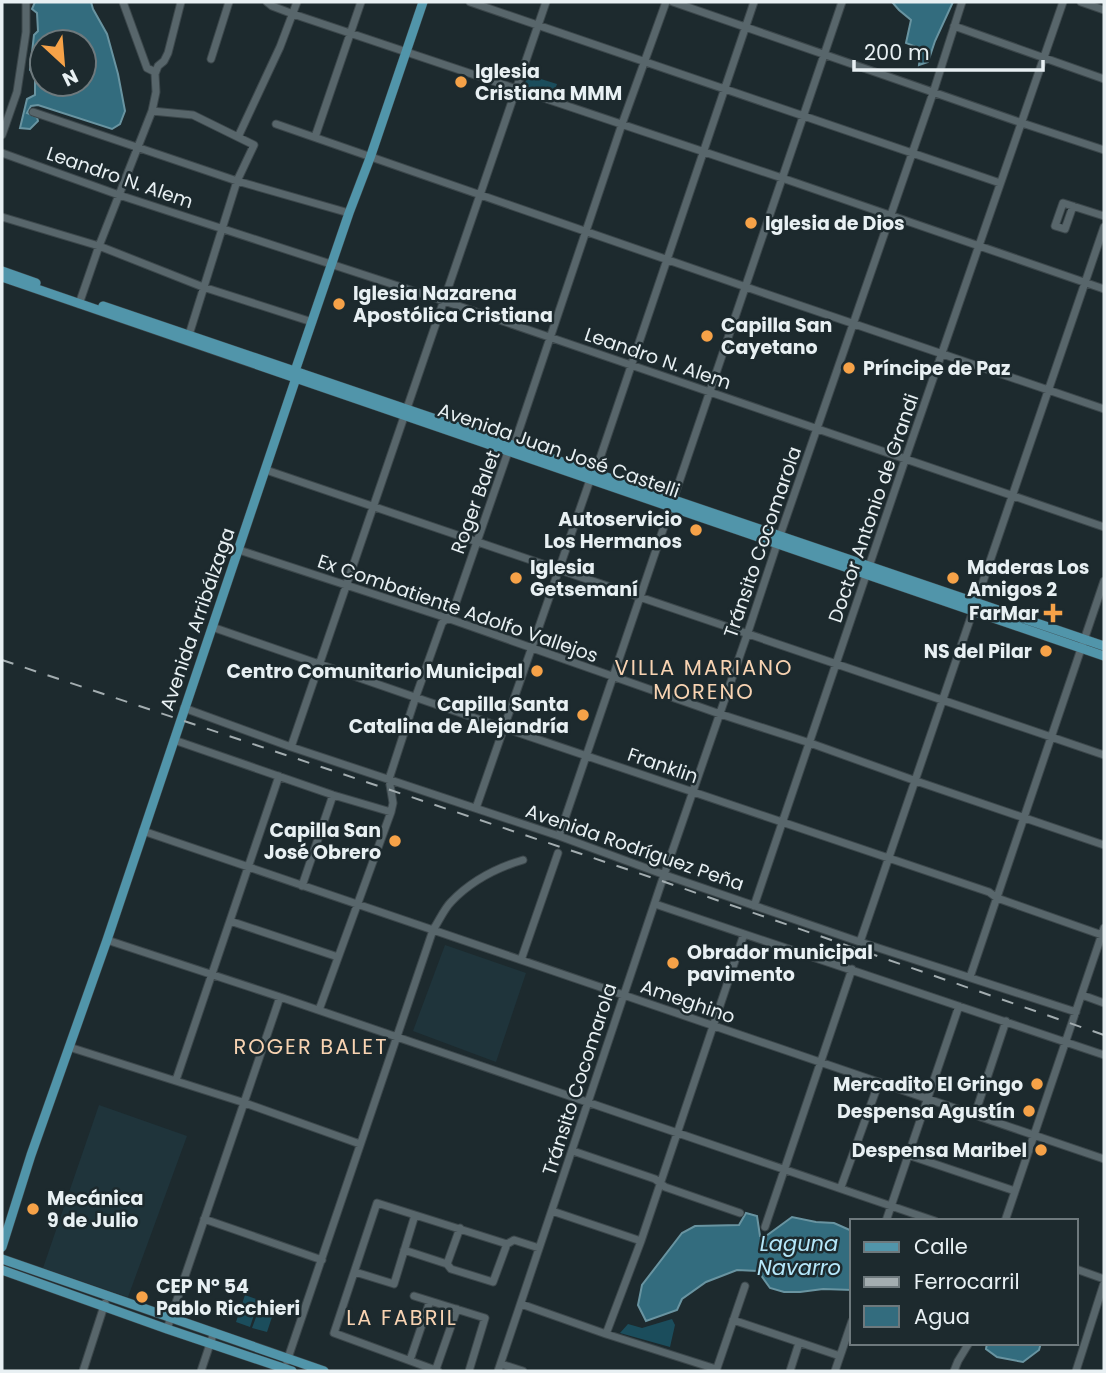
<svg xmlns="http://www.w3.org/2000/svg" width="1106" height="1373" font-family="Poppins,sans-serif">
<rect width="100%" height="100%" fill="#1d2a2e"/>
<!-- built -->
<path fill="#1f343b" d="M445,945l81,28 -30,89 -83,-31z
M99,1105l88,31 -59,161 -85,-29z"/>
<!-- green -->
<path fill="#1b4d5c" d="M528,75l29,9 -4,11 -29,-9z
M245,1295l14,5 -9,27 -14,-5z
M262,1301l14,4 -9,27 -15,-4z
M672,1319l3,6 -5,22 -50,-14 8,-9 14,4z"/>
<!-- water -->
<path fill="#336c7e" stroke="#6994a1" stroke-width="2" fill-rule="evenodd" d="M35,2h56l2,7 14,25 11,40 7,37 -5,13 -8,5 -74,-24 -7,1 -4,7 10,4 1,4 -8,8 -10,-1 7,-29 8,-4v-20l-5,-5 4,-35 4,-4 -1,-18 -5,-4zM42,42h42v42h-42z
M892,2h61l-18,39 -7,21 -9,3 2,-16 -15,-6 5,-23 -12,-10z
M746,1213l11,3 3,20h6l26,-19 24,5 18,1 18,8v59l-29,-1 -23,3h-16l-14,-4 -12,-17 -21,-1 -31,12 -24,17 -5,11 -31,11 -8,-16 4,-20 40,-52 13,-7 44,-1z
M987,1343h54l-2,7 -16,12 -26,-5 -11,-8z"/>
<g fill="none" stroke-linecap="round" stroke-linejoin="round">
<!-- minor casing -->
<g stroke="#3c474b" stroke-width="9">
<path id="minor" d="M123,2l24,66 8,4
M267,2l5,4 21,8 489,164 322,111
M470,2l530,181
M673,2l349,121 82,27
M1081,2l23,8
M954,26l150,53
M211,59l18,-57
M152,111l41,4 61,30 -17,36 -49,157
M33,112l204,69 112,32
M276,124l470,163 358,122
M2,135l15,-43 9,-60v-30
M238,137l42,-90 17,-45
M315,137l46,-135
M2,153l117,42 325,106 660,226
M1073,206l-8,23 -10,-3 8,-23 41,13
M2,217l97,29 104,41 109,35
M79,304l20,-58 53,-135 4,-19 -1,-18 3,-8 6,-5 4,-8 13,-51
M266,470l838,285
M239,550l208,68 273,96 90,29 106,38 188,64
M212,627l292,101 485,164 8,6 105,37
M184,708l107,39 268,89 106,39 195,67 216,70
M174,740l159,55 58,17
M291,747l255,-745
M476,808l114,-328 5,-7 159,-471
M143,831l961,328
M559,836l283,-834
M302,886l31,-91
M655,904l449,151
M754,906l151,-446 158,-458
M230,921l108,36
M107,940l173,57 655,224
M860,942l244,-715
M521,960l37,-107
M970,977l134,-396
M1082,995l22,8
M319,1010l72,-198 2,-9 -4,-24 27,-83 26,-73 10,-9 56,-162 6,-7 108,-321 44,-122
M69,1047l176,56 115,41
M176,1080l103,-304
M975,1114l31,-93
M573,1151l82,28 10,8 75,26
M908,1155l107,36
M841,1187l38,-105
M552,1211l89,30
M204,1219l118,41
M886,1221l73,-215
M1005,1221l99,-293
M765,1227l87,-258
M404,1250l43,14 4,5 42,13 14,-38
M447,1264l13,-36
M1076,1269l28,10
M355,1272l39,12 21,-69
M414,1296l71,22 -16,53
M521,1304l85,30 110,35
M733,1320l107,36
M167,1329l113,-332
M606,1334l35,-93 103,-307
M410,1360l20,-59
M287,1361l146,-431c6,-9 11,-21 18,-28 20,-21 45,-34 72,-42
M501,1364l22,7
M436,1369l21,-60
M83,1371l22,-68
M201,1371l13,-39
M438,1371l-104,-38 43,-130 130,41 7,-4 25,8
M498,1371l164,-490 85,-246 30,-91 156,-451 29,-91
M716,1371l29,-85
M790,1371l9,-28
M835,1371l17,-50
M954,1371l4,-10 11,-18
M1076,1371l28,-88"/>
</g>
<!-- major casing -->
<g stroke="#3c474b" stroke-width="10">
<path id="major" d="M2,271l34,12
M2,277l1102,379
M103,306c334,113 667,228 1001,340
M2,1247l29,-92 76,-215 189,-562 -1,-7 54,-158 21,-55 53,-156
M2,1259l322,112
M2,1270l165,59 125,42"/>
</g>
<!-- minor -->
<use href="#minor" stroke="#58666b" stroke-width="7"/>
<!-- major -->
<use href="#major" stroke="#5195aa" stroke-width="9"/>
<!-- rail -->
<path stroke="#a3adb0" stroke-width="2" stroke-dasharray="12 12" stroke-linecap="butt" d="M2,660l660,221 442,154"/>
</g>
<!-- markers -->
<g fill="#f6a248" stroke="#1d2a2e" stroke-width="2.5">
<circle cx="461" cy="82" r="7"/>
<circle cx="751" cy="223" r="7"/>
<circle cx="339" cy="304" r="7"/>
<circle cx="707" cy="336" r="7"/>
<circle cx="849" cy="368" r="7"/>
<circle cx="696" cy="530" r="7"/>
<circle cx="516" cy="578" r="7"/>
<circle cx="953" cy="578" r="7"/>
<path d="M1049.5 602.5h7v7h7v7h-7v7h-7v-7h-7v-7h7z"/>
<circle cx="1046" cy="651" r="7"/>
<circle cx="537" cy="671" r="7"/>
<circle cx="583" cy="715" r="7"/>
<circle cx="395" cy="841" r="7"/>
<circle cx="673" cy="963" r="7"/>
<circle cx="1037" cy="1084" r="7"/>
<circle cx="1029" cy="1111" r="7"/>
<circle cx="1041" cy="1150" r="7"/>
<circle cx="33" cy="1209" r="7"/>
<circle cx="142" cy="1297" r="7"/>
</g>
<g text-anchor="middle" stroke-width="5" stroke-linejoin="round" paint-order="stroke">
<!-- poi labels -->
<g font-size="19" font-weight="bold" fill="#e8f0f3" stroke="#1d2a2e" text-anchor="start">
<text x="475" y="78">Iglesia<tspan x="475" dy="22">Cristiana MMM</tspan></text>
<text x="765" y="230">Iglesia de Dios</text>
<text x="353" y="300">Iglesia Nazarena<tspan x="353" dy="22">Apostólica Cristiana</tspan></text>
<text x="721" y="332">Capilla San<tspan x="721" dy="22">Cayetano</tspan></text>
<text x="863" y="375">Príncipe de Paz</text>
<text x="682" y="526" text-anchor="end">Autoservicio<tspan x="682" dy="22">Los Hermanos</tspan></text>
<text x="530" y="574">Iglesia<tspan x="530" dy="22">Getsemaní</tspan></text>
<text x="967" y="574">Maderas Los<tspan x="967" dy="22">Amigos 2</tspan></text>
<text x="1039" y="620" text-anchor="end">FarMar</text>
<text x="1032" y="658" text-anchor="end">NS del Pilar</text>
<text x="523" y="678" text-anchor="end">Centro Comunitario Municipal</text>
<text x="569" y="711" text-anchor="end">Capilla Santa<tspan x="569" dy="22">Catalina de Alejandría</tspan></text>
<text x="381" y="837" text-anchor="end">Capilla San<tspan x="381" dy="22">José Obrero</tspan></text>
<text x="687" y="959">Obrador municipal<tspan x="687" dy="22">pavimento</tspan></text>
<text x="1023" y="1091" text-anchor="end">Mercadito El Gringo</text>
<text x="1015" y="1118" text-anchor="end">Despensa Agustín</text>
<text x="1027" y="1157" text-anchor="end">Despensa Maribel</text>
<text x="47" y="1205">Mecánica<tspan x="47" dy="22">9 de Julio</tspan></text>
<text x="156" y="1293">CEP Nº 54<tspan x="156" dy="22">Pablo Ricchieri</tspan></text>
</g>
<!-- street labels -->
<g font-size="19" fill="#e8f0f3" stroke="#1d2a2e">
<text transform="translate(120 177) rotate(19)" y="7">Leandro N. Alem</text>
<text transform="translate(658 358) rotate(19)" y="7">Leandro N. Alem</text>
<text transform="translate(559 450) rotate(19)" y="7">Avenida Juan José Castelli</text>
<text transform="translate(475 502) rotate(-70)" y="7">Roger Balet</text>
<text transform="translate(873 508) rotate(-71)" y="7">Doctor Antonio de Grandi</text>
<text transform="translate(762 542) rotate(-71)" y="7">Tránsito Cocomarola</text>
<text transform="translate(458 608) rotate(19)" y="7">Ex Combatiente Adolfo Vallejos</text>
<text transform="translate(197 619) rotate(-71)" y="7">Avenida Arribálzaga</text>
<text transform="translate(663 765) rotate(19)" y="7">Franklin</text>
<text transform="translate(635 847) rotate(19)" y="7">Avenida Rodríguez Peña</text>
<text transform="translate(688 1001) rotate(19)" y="7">Ameghino</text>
<text transform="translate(579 1079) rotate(-72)" y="7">Tránsito Cocomarola</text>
</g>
<!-- neighbourhood labels -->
<g font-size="21" letter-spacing="2" fill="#f8d3b2" stroke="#1d2a2e">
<text x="704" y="675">VILLA MARIANO<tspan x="704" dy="24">MORENO</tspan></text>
<text x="311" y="1054">ROGER BALET</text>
<text x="402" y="1325">LA FABRIL</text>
</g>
<!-- water labels -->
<g font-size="21" font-style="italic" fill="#b6e8fb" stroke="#1d2a2e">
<text x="799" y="1251">Laguna<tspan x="799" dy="24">Navarro</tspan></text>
</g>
</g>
<!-- border -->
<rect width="1106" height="1373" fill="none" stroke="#e8f0f3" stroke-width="7"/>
<!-- legend -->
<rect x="850" y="1219" width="228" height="126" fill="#1d2a2e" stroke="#6e797d" stroke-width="2"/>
<rect x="864" y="1242" width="35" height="10" fill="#5195aa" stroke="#6e797d" stroke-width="2"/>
<text x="914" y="1254" font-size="21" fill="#e8f0f3">Calle</text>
<rect x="864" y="1277" width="35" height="10" fill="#a3adb0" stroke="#6e797d" stroke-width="2"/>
<text x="914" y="1289" font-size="21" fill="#e8f0f3">Ferrocarril</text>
<rect x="864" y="1306" width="35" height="21" fill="#336c7e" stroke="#6e797d" stroke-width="2"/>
<text x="914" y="1324" font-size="21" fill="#e8f0f3">Agua</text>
<!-- north arrow -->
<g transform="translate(63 63) rotate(154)"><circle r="33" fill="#1d2a2e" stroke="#6e797d" stroke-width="2"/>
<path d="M0-5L12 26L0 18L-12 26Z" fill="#f6a248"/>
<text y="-10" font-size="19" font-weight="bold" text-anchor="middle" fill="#e8f0f3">N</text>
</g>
<!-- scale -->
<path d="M854 60v10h189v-10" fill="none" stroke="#e8f0f3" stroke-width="3.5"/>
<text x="864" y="60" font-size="21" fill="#e8f0f3" stroke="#1d2a2e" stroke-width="5" paint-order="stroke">200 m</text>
</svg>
